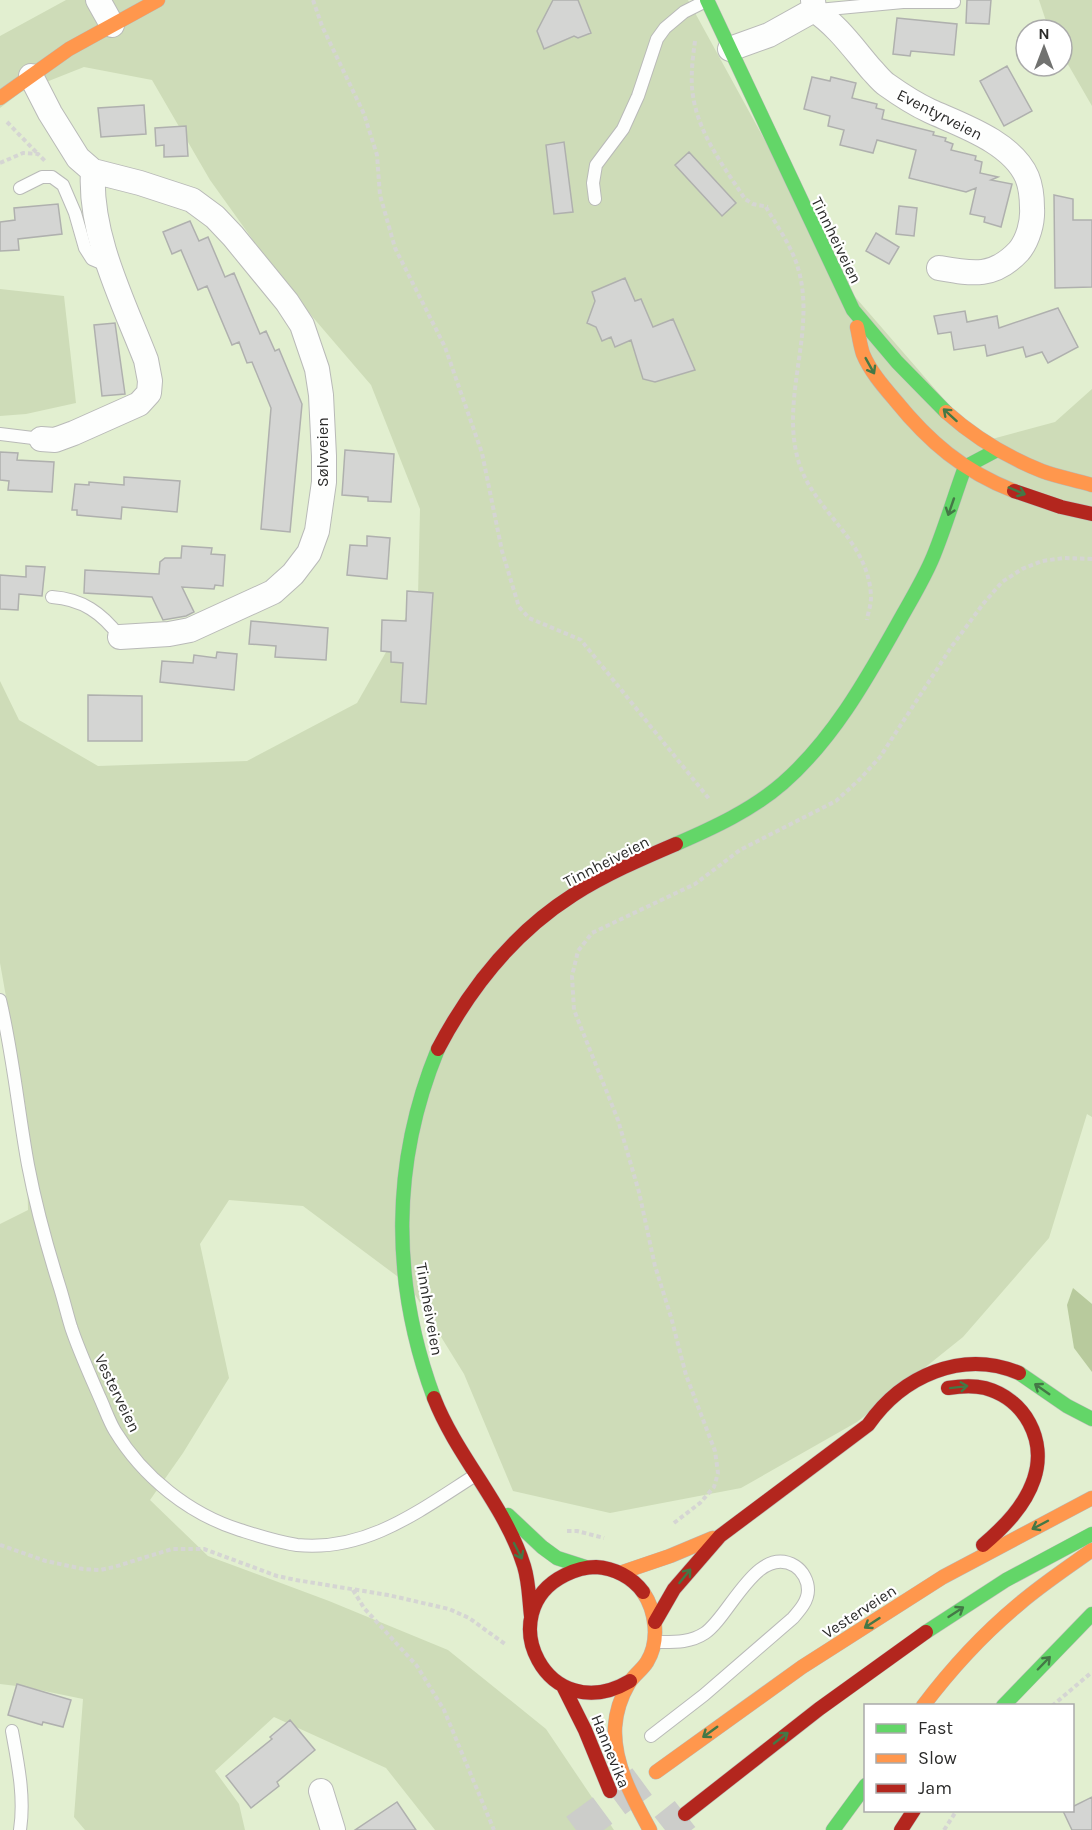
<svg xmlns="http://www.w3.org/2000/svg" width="1092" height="1830" font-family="Karla,sans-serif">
<rect width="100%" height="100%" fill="#f4f5f2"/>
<!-- green -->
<path fill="#e2efd0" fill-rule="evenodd" d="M0,0h1092v1830h-1092zM1026,30h36v36h-36zM866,1706h206v104h-206z"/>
<!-- forest -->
<path fill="#cedcb8" d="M66,0h622l155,283 138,159 74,-20 37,-33v728l-5,-3 -38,124 -86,99 -106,85 -116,66 -131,25 -97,-22 -49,-117 -55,-89 -106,-79 -74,-6 -29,44 29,134 -46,75 -33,47 58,56 121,45 119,49 98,79 68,101h-179l-49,-62 -112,-51 -59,54 24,33 6,26h-160l-11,-13 9,-118 -58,-12 -25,-3v-460l28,-14 -2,-101 -26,-146v-282l19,39 79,46 149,-5 110,-58 61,-107 2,-87 -49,-124 -85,-99 -76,-106 -58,-100 -68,-13 -63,25 -21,16v-72z
M1039,0h53v106l-30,-52v-24h-13z
M0,289l64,7 12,107 -50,11 -26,2z"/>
<!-- water -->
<path fill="#b8ca9d" d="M1073,1288l19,16v68l-18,-24 -7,-43z"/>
<!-- building -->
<path fill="#d4d5d3" stroke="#afb0ae" stroke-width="1.5" d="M553,0h25l13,33 -13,5 -4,-2 -30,13 -7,-18z
M967,0h24l-2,24 -23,-1z
M897,18l60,6 -3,31 -43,-4 -1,5 -17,-2z
M1007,66l25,45 -28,15 -24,-45z
M812,77l18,4 1,-4 25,6 -4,15 25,6 -1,4 8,2 -2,9 52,13 -1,3 13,3 -1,3 8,3 -2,6 25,6 -1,4 7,2 -2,11 18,4 -7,3 21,4 -11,43 -17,-5 1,-5 -15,-3 6,-26 -10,4 -57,-14 7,-28 -39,-10 -4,13 -33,-8 4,-15 -16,-4 2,-10 -26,-7z
M144,105l2,29 -45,3 -3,-29z
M186,126l2,30 -24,1v-12l-8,1 -1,-18z
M564,142l9,70 -19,2 -8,-69z
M689,152l47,51 -14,13 -47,-51z
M1054,195l19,4v21h19v67l-37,1z
M58,204l4,30 -44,5 1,11 -19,1v-29l15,-2 -1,-12z
M899,206l18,2 -3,28 -18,-2z
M190,221l9,20 9,-4 17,40 9,-4 26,61 6,-3 9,20 4,-2 23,55 -12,128 -29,-3 10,-121 -19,-46 -5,1 -8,-21 -7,3 -25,-59 -9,4 -17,-40 -9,4 -9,-22z
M876,233l23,14 -10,17 -23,-13z
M625,278l10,23 6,-2 12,28 20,-8 22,51 -40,12 -12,-3 -12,-39 -16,7 -4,-10 -9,4 -6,-14 -9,-4 8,-22 -3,-9z
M1058,308l20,39 -30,16 -6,-11 -16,5 -3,-10 -36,9 -2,-11 -31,5 -3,-18 -13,2 -4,-18 31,-5 2,11 30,-6 2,12z
M115,323l10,71 -23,2 -8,-71z
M345,450l49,4 -3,48 -23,-1v-4l-26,-2z
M0,452l18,1 -1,7 37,2 -2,30 -44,-2 1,-9 -9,-1z
M124,477l56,4 -3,31 -55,-5 -1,12 -44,-4v-5h-5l3,-26 14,1v-3l35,3z
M367,536l23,2 -3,41 -40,-4 3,-30 17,1z
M182,546l30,2 -1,6 14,1 -2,31 -8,-1 -1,4 -32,-2 12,25 -8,4 -23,4 -11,-23 -68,-4 1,-23 74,4 1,-12 5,-4h16z
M26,566l19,1 -3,29 -23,-2 -1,16 -18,-1v-34l26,2z
M407,591l26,2 -7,111 -25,-2 2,-39 -12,-1v-10l-10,-1 1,-31 24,1z
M251,621l77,7 -2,32 -51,-3 1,-11 -27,-2z
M217,652l20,2 -3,36 -74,-8 2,-21 31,2 1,-8 22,3z
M88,695l54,1v45h-54z
M17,1684l54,16 -8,27 -20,-5 -1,3 -34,-10z
M290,1720l25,30 -38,32 2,4 -28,22 -25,-32 46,-37 -2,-2z
M1092,1797v33h-20l-9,-19 9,-1v-3z
M397,1802l19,28h-61z"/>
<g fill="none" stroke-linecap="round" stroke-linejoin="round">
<!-- primary-tunnel -->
<path stroke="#cccdca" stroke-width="33" stroke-dasharray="33 16" stroke-linecap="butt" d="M665,1830l20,-16"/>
<!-- highway-tunnel -->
<path stroke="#cccdca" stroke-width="33" stroke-dasharray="33 16" stroke-linecap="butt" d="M576,1830l68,-50"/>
<!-- lane casing -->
<g stroke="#b9bab8" stroke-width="14">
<path id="lane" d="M818,10l85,-8h51
M20,188l22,-11h10l11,8 12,28 10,35 7,11 7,3 9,-2
M595,199l-2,-16 3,-18 27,-36 15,-33 19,-57 8,-11 19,-16 22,-11
M0,434l41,5
M52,597c30,2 50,16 68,40
M0,1000c13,54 18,110 28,165 8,42 19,82 32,123 4,13 7,26 11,39 8,24 19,48 29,71 5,11 9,23 15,33 28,46 74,83 125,99 19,6 37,12 57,15 69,7 122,-34 177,-69
M12,1731c6,33 13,66 8,99
M651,1736l53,-41 89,-77c7,-8 15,-17 15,-28 0,-9 -5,-19 -13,-24 -38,-23 -65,50 -90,67 -15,10 -31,9 -49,9"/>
</g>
<!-- street casing -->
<g stroke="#b9bab8" stroke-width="26">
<path id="street" d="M98,0l14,25
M814,10c23,15 39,38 57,59 5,5 10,12 16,16 14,10 28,19 43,26 31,14 82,31 97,66 4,10 5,20 5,31 1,14 -4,32 -13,43 -25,27 -46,23 -80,17
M730,49l39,-14 45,-25 -1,-10
M31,76l19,37 28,45 15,13 47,12 52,17 23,17 18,19 54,66 15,23 15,44 4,26 3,61v26l-7,49 -8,22 -16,21 -20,18 -83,38 -21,4 -49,3
M41,439l14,1 19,-7 65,-29 10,-11 1,-12 -4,-21c-23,-59 -57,-125 -53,-189
M321,1791l12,39"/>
</g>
<!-- fast casing -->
<g stroke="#b9bab8" stroke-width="15">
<path id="fast" d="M707,0l146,310 44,52 49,50
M676,844c37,-16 76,-34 107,-61 49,-43 82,-101 114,-158 12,-22 26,-44 36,-68 12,-29 21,-60 32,-90l32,-17
M1019,1373l48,33 25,13
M434,1398c-43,-116 -43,-235 4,-349
M508,1515l34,32 15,11 28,9
M926,1632l80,-52 86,-46
M1003,1706l89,-92
M833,1830l33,-45"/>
</g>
<!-- slow casing -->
<g stroke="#b9bab8" stroke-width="15">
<path id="slow" d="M0,98l69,-49 89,-49
M857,327c2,9 3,18 6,27 7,17 20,32 32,46 34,42 68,71 119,91
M946,412c28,25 61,45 96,59 16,6 34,9 50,14
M620,1573l50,-17 43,-18
M643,1592c13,19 17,49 4,70 -5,8 -13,13 -18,21 -7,12 -13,29 -14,44 -2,36 18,72 35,103
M923,1706c28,-37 59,-71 95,-101 23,-20 49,-37 74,-55
M656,1772l146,-105 141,-90 149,-79"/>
</g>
<!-- jam casing -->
<g stroke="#b9bab8" stroke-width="15">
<path id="jam" d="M1014,491l47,16 31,7
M438,1049c32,-61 77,-117 135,-154 33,-21 68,-36 103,-51
M948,1388c12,-2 25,-3 37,0 40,11 62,52 49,91 -9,27 -30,48 -51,66
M434,1398c23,59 71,107 90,168 5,16 5,33 7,50
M655,1622l19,-33 46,-53 148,-111c34,-49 94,-76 151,-52
M630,1681c-83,49 -140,-69 -65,-106 10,-5 19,-8 31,-8 18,1 36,10 47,25
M563,1686l22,44 25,61
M685,1814l134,-105 107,-77
M901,1830l13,-20"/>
</g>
<!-- path -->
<path stroke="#d5d5d3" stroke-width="4" stroke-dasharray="4.5 3" stroke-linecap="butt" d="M313,0l9,26 42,88 13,41 3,40 15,53 50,99 37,106 20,98 17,56 10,11 52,22 129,160
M695,41c-2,15 -4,31 -3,46 3,43 31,78 53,112l8,5 15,3
M7,122l30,31
M0,163l23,-10 15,1 7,7
M766,207c11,19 26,40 32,61 19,64 -19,131 1,195 16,50 71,78 72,135 0,7 -3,15 -4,22
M674,1523l26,-20 14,-16 4,-14 -3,-22 -29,-76 -15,-58 -16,-51 -16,-74 -21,-72 -44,-110 -2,-34 6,-25 14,-18 103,-49 45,-34 96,-49 24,-22 20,-22 72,-111 31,-42 19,-22 20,-13 20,-8 22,-3 28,1
M567,1531h10l27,7
M0,1545l46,16 37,8 17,1 14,-3 58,-18h32l73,27 19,4 92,15 61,14 20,9 36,26
M353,1590l11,18 53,58 27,44 50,120
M1052,1706l40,-34
M944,1830l13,-20"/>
<!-- lane -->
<use href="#lane" stroke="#fdfefd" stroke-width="12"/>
<!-- street -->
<use href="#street" stroke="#fdfefd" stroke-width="24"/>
<!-- fast -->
<use href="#fast" stroke="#63d668" stroke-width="14"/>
<!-- slow -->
<use href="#slow" stroke="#ff974d" stroke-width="14"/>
<!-- jam -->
<use href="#jam" stroke="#b3261e" stroke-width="14"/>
</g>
<!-- one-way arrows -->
<defs><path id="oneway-shaft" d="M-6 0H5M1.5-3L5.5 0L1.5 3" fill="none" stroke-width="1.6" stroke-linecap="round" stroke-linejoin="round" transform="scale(1.5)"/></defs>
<g stroke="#447846">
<use href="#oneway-shaft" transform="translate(870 366) rotate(61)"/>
<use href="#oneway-shaft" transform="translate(950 415) rotate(-138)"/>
<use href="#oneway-shaft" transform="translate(1017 491) rotate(23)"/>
<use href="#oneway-shaft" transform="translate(951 507) rotate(109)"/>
<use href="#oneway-shaft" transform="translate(959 1387) rotate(-7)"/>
<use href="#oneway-shaft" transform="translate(1042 1389) rotate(-145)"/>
<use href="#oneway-shaft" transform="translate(1040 1525) rotate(152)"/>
<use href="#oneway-shaft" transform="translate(518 1551) rotate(63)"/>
<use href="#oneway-shaft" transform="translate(685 1576) rotate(-51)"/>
<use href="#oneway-shaft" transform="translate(956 1612) rotate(-33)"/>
<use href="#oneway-shaft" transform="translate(872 1623) rotate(147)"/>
<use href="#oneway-shaft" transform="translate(1044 1663) rotate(-46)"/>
<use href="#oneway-shaft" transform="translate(710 1732) rotate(144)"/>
<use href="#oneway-shaft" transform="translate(781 1738) rotate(-38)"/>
</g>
<g text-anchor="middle" stroke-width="4.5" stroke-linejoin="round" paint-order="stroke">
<!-- street labels -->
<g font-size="16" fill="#2b2b2a" stroke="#fff">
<text transform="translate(940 114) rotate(27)" y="6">Eventyrveien</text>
<text transform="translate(837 240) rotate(64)" y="6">Tinnheiveien</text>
<text transform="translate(322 452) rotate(-90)" y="6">Sølvveien</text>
<text transform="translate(606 861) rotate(-27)" y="6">Tinnheiveien</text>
<text transform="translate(430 1309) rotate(80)" y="6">Tinnheiveien</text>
<text transform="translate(118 1393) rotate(64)" y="6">Vesterveien</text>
<text transform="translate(859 1611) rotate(-33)" y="6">Vesterveien</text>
<text transform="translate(611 1751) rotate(68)" y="6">Hannevika</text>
</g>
</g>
<!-- legend -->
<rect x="864" y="1704" width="210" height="108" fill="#ffffff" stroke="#aaaaaa" stroke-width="1.5"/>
<rect x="876" y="1724" width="30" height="9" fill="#63d668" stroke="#aaaaaa" stroke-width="1.5"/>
<text x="918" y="1734" font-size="18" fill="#2b2b2a">Fast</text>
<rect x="876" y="1754" width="30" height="9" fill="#ff974d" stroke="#aaaaaa" stroke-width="1.5"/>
<text x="918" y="1764" font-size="18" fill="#2b2b2a">Slow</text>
<rect x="876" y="1784" width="30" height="9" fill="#b3261e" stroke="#aaaaaa" stroke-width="1.5"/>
<text x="918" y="1794" font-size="18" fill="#2b2b2a">Jam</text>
<!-- north arrow -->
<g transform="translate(1044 48)"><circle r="28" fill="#ffffff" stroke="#aaaaaa" stroke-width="1.5"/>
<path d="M0-4.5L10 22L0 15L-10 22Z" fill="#717270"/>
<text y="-9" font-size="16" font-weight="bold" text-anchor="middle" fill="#2b2b2a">N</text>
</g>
</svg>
